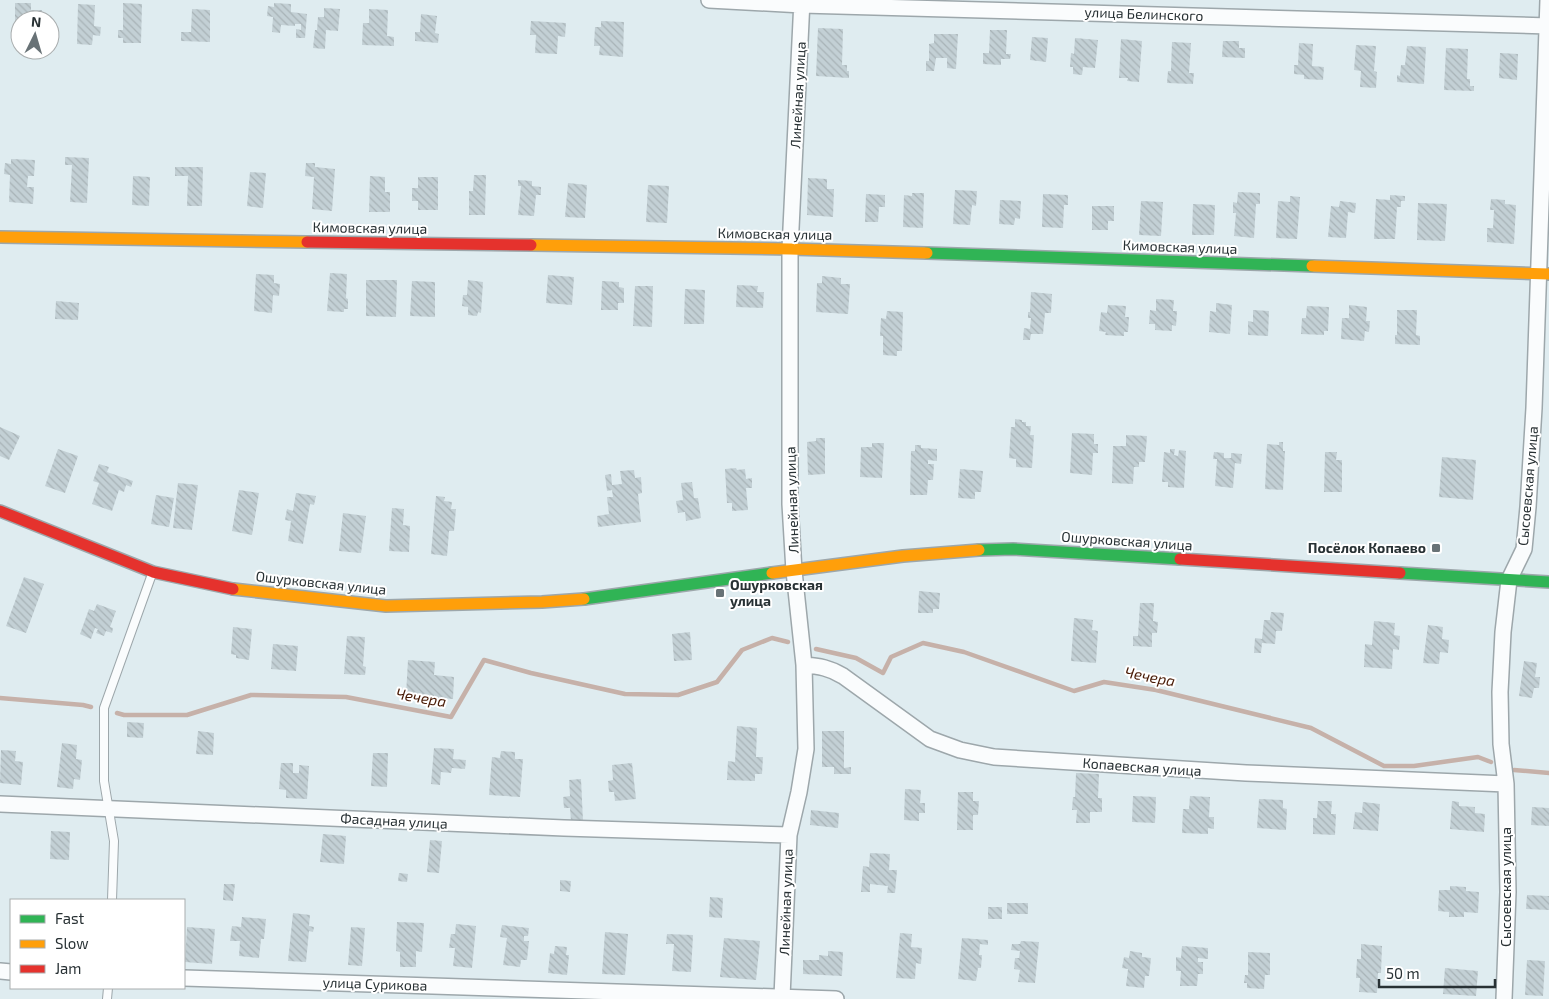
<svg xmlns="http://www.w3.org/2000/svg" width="1549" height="999" font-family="'Exo 2',sans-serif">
<defs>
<pattern id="building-back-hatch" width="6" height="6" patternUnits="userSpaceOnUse" patternTransform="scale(1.25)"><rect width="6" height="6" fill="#c3d0d5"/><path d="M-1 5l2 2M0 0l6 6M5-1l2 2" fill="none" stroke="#a8b3b7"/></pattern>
</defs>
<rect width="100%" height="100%" fill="#dfecf0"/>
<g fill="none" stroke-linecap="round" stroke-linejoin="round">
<!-- stream -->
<path stroke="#c6b1a9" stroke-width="4.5" d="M816,649l40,9 27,15 8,-16 32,-14 41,9 110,39 30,-9 52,8 155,38 73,38h30l64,-9 13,5
M0,698l83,7 8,2
M117,713l7,2h63l64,-20 95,2 105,20 33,-57 47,13 94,21 53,1 39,-13 25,-32 30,-12 16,4
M1514,770l35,3"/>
</g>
<!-- building -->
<path fill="url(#building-back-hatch)" d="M15,3h16v7h11v6h2v4h-24v3h-5z
M123,3l19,1 -1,39h-18v-5h-5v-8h5z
M274,3l17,1v8l16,2 -2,24h-9v-9l5,1v-6h-6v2l-14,-1 -1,8 -8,-1 1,-15 -6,-1 1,-10 6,1z
M78,4l17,1 -1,21 7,1 -1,9 -7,-1 -1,10 -15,-1z
M324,8l16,1 -2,22 -12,-1 -1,19 -12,-1 2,-18h2l1,-13h6z
M192,9l18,1v32l-29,-1v-9h10z
M369,9l19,1 -1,26 7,1v9l-32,-1 1,-22h6z
M421,14l16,2 -2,17 4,1 -1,9 -23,-2v-9h5z
M531,21l35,2 -1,14 -7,-1 -1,18 -22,-1 1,-18h-6z
M601,21l23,1 -1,35 -24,-2 1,-9h-6l1,-19h6z
M818,28l25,1 -1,36h5v6h2v7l-33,-2z
M990,30h17l-1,24h5l-1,5h-9v6l-18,-1v-11h6z
M934,34h24l-2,35 -9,-1v-10h-11l-2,13h-8v-10h3v-17l5,-1z
M1032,37l16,1 -2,24 -16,-2z
M1075,38l23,2 -3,28 -12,-1 -1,8 -9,-1v-7h-3l1,-14 3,1z
M1121,39l21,2 -3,41 -12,-1 1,-3h-9z
M1223,41h16v7h6v10l-23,-1z
M1172,42l19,1 -2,30h5l-1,11 -26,-1 1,-12h3z
M1299,43l14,1 -1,22 12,1 -1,13 -19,-1v-4l-10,-1v-9h4z
M1356,45l20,1 -2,25 3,1 -1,16 -16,-1 1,-16 -7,-1z
M1407,46l19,1 -2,37 -27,-2v-7l3,1 1,-11h4z
M1446,48l22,1 -1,30h3v7h4v5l-30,-1z
M1500,53l18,1 -1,26 -18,-2z
M65,157l24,1 -2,45 -17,-1 2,-37h-7z
M11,159l24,1 -1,16h-6l-1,11h7l-1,17 -24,-2 1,-27 -6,-1 1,-11 6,1z
M306,163h9v4l20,2 -3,42 -20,-2 2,-32 -9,-1z
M175,167h28l-1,39h-15l1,-30h-13z
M250,172l16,1 -3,35 -16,-2z
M474,175h12l-1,40h-16v-24h4z
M133,176l17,1 -1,29 -17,-1z
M370,176l15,1v15h5v20h-21z
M418,177h20v33h-20v-9h-6v-13h6z
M808,178l19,1v10h7l-1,28 -26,-2z
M518,180l14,1v5l9,1v8h-5l-2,21 -16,-1 3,-29h-3z
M568,183l19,2 -2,33 -20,-1z
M648,185l21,1 -2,37 -21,-1z
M955,190l22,1 -1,15 -4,-1 -2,20 -17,-1z
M1238,192l22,1v11h-4l-2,34 -20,-2 2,-23h-3v-11l4,1z
M912,193h12l-1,35 -20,-1 1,-32 8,1z
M866,194l19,1v12h-6l-1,15h-13z
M1043,194l25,1v10h-4l-1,23 -21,-1z
M1390,195l15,1v5h-4v6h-4l-2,32h-21l2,-40 14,1z
M1290,196l10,1 -3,42 -21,-1 2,-37 12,1z
M1491,199l14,1v4l11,1 -2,39 -27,-2v-14h6l1,-18h-4z
M1000,200l21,1 -1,18 -5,-1 -1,7 -15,-1z
M1141,201l22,1 -2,34 -22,-1z
M1340,201l16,2 -1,10 -7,-1 -2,26 -18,-1 3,-31 8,1z
M1418,203l29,1 -2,37 -28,-1z
M1193,204l22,1 -1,30h-22z
M1092,206h22v15h-6v9h-16z
M330,273l17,1 -1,24 2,1v10h-4v3l-17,-1z
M256,274l18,1v8l6,1 -1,12 -6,-1 -1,18 -18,-2z
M548,275l26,2 -2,28 -26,-2z
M822,276l19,2v6h9l-2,30 -32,-2 1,-29h5z
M366,280h31l-1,37 -30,-1z
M468,280l15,2 -2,31 -3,-1 -1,4 -9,-1v-8l-6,-1 1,-11h4z
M412,281l23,1v35l-25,-1z
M602,281l17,1v5l5,1v15h-6v7h-17z
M737,285l21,1 -1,6h7l-1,16 -27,-1z
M635,286h18l-1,41 -19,-1z
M685,289l20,1 -1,34h-20z
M1031,292l21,2 -1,19h-6l-2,21h-12l-1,6h-7l1,-12 6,1 1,-11h-3v-6h2z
M1156,299l18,1 -1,11h4l-1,15 -4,-1v6l-17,-1v-6h-6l1,-14 6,1z
M56,301l23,2 -1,17 -23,-1z
M1216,303l16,2 -2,29 -21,-2 1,-21 6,1z
M1108,305l18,1 -1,11h4l-1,15h-4v4l-19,-1 1,-3 -7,-1 2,-19 6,1z
M1349,305l18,2 -1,14h4l-1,11 -4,-1 -1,10 -23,-2 1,-21h7z
M1307,306l22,1 -1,24h-4v4l-23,-1 1,-16h4z
M1253,310l16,1 -1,25 -20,-1v-14l5,1z
M1397,310h20l-1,25 4,1v9l-25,-1v-9h2z
M887,311l16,1 -1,39h-5v5l-14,-1v-19h-3l1,-18 5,1z
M1015,419l7,1v2h4v4h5l-1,9h4l-2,33 -16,-1v-8l-7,-1 2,-31h4z
M0,427l20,9 -11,24 -9,-4z
M1072,433l22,1v10h4v9h-5l-1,22 -22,-2z
M1126,435l21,1 -2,26h-6v5h-5l-1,17 -21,-1 1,-37h13z
M816,438h9v36l-17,1 -1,-33 9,-1z
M1279,442h4v9h2l-2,39 -18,-1 2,-45 12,1z
M872,443h12l-2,35 -22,-1 1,-30h11z
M915,445h6v3l16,1v12l-9,-1v4h6l-1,16h-5l-1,15h-17l1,-44h4z
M58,449l20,7 -13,37 -20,-7z
M1170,449h5l-1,6 4,1 1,-6 7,1 -2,37 -16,-1v-5h-6l2,-30 6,1z
M1214,452l10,1v5h7v-5l11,1 -1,10 -6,-1 -2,25 -18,-2 2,-27h-4z
M1325,452h12l-1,8h6v32h-18z
M1442,457l34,3 -3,40 -34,-3z
M99,464l10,3 -2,5 26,9 -2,6 -5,-2 -2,7 -5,-2 -7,21 -20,-7 7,-21 -6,-2z
M736,468l1,2 8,-1 1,10 6,-1v10h-6l2,22 -16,1v-8h-5l-2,-34z
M960,469l23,2 -2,21h-6v7l-17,-1z
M634,470l1,8 6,-1 1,16 -4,1 3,28 -43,5 -1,-11 12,-2 -2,-17h6l-1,-7 -5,1 -2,-16 6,-1 1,11 10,-1 -2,-13z
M692,482l2,16h4l3,20 -15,3 -1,-9 -7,1 -2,-12 7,-1 -2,-17z
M178,483l20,2 -6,45 -19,-2z
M239,490l20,3 -7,42 -20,-4z
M296,493l20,3 -2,9 -4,-1 -7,40 -15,-3 3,-20 -6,-1 2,-11 6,2z
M156,495l18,3 -5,29 -18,-3z
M436,496l9,1 -1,4 8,1 -1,7h5l-2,22h-5l-2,25 -16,-2z
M392,508l12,1 -1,16 7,1 -1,26 -20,-1z
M343,513l23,3 -5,37 -22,-2z
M24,577l20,7 -18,49 -20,-7z
M919,591l21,2 -1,16h-6v4h-15z
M1140,603h14l-1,18 5,1 -1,11h-5v14l-19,-1v-10h5z
M97,604l19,7 -6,16 3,1 -1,5 -6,-2 -2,5 -8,-3 2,-4 -3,-1 -4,11 -11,-5 9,-25 5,2z
M1271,612l13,1 -2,18h-6l-1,13 -13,-1 -1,10h-7l1,-15 7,1 2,-19h6z
M1074,618l19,2 -1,10 6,1 -2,32 -25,-2z
M1374,621l21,2 -1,12 6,1 -1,14 -6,-1 -1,20 -28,-2 1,-23 7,1z
M1428,625l15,2 -1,12 7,1 -1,13 -8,-1 -1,12 -16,-1z
M233,627l19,2 -3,31 -13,-2v-3l-5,-1z
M690,632l2,28 -18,1 -2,-27z
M347,636l18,1 -2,29 3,1 -1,8 -21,-1z
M273,644l25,2 -2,25 -25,-2z
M408,660l27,2 -1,13 20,2 -1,22 -47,-4z
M1524,661l13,2 -2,14h5l-1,11h-5l-2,10 -13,-2z
M127,722l17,1 -1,15 -16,-1z
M737,726l20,2 -1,29h7l-1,17h-7v7l-28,-1 1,-19 7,1z
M198,731l16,2 -1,22 -17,-1z
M822,731h22v37l7,-1v7h-17v-7h-12z
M62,743l15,2 -1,14 6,1 -2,20 -6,-1 -1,10 -16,-2z
M434,748l20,1 -1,10 13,1 -1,9 -13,-1 -1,5 -10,-1 -1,13 -9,-1z
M1,750l15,1 -1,10 8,1 -2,23 -21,-2z
M501,751l14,1v7h8l-3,38 -31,-2 3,-38 8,1z
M373,753h15l-1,34 -16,-1z
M281,763h12v10h6v-8l10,1 -2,33 -21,-1v-8l-7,-1z
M632,763l4,36 -21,2 -1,-9h-5l-1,-11 5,-1 -1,-15z
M1076,773l23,1 -1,24h4v14h-12v11h-14l1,-13h-5l1,-13h2z
M581,779l2,42h-12l-1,-13h-6l-1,-11 7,-1 -1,-16z
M905,789l16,1 -1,13h5v10h-6v8l-15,-1z
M958,792h15v9h6l-1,14h-5v15h-16z
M1133,796l23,1 -1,26 -23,-1z
M1190,796l20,1 -1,20h5v12l-6,-1v6l-26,-1 1,-24h6z
M1259,799l24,1v8l4,1 -1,21 -29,-2z
M1318,801h14l-1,13h5l-1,21 -22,-1v-16h4z
M1452,801l7,1v4l16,1v6l10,1 -1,18 -34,-3z
M1363,802l17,2 -2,27 -25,-2 2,-17 7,1z
M1532,807l17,1v18l-18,-1z
M811,810l28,3 -1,15 -28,-3z
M51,831l19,1 -1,28 -19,-1z
M323,834l23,2 -2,28 -24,-2z
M430,840l12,1 -3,32 -12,-1z
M870,853l20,1 -1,16h8l-2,23h-8l1,-7 -18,-2v8h-9l2,-26 6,1z
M399,873l9,1 -1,8 -9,-1z
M560,880l11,1 -1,11 -10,-1z
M224,884h11l-2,17 -10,-1z
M1450,886l16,1v4l13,1 -1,21 -14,-1v5h-15v-5l-11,-1 1,-21h11z
M1527,895l22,1v14l-23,-1z
M710,897l13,1 -1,20 -13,-1z
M1007,903h21v11h-21z
M988,907h14v12h-14z
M293,913l17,2 -1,11 5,1 -1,5 -4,-1 -3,31 -18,-1z
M242,917l24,2 -2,20h-3l-2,19 -20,-2 1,-15h-10l2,-15 9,1z
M397,922l27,1 -2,29 -6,-1v16h-16v-15l-4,-1z
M456,924l20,2 -4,42 -19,-2 2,-18h-6l2,-14h4z
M502,925l27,3 -1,8h-4v5h5l-2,19h-6l-1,7 -17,-2 4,-27 -7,-1z
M187,927l28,2 -3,35 -27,-2z
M351,927l14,1 -3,38 -14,-1z
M605,932l23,2 -3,41 -23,-1z
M900,933l12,1 -1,13 11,1 -1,16 -5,-1 -1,16 -19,-1z
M667,934l26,1 -2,37 -19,-1 2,-27h-8z
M724,938l36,3 -4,39 -36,-3z
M962,938l26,2v5l-8,-1 -1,11h3l-1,13h-3l-2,13 -18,-2z
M1021,941l18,1 -4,41 -17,-1 2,-12 -6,-1 1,-11h4l1,-7 -9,-1 1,-6h8z
M1361,944l21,2 -1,27h-3l-1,20 -18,-1 1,-14h-4l1,-19h4z
M555,946l12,1 -1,8h3l-2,20 -19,-2 2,-20 4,1z
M1182,946l26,2v11l-10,-1v4h5v12h-5l-1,12h-17l1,-15h-5v-14l5,1z
M828,951l15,1 -1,24 -39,-2v-14h16v-5l9,1z
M1130,951l12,2v4l9,1 -2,18h-4l-1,12 -18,-2 2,-17 -6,-1 2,-11 5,1z
M1248,952l22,1v22h-5l-1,14 -17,-1v-5h-3l1,-8h3z
M1527,960l18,1 -2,35 -18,-1z
M1445,968l33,3 -2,25 -33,-2z"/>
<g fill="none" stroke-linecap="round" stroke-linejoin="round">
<!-- lane casing -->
<g stroke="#9da7ab" stroke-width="10">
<path id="lane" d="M112,900l2,-59 -10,-60v-73l48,-134
M107,999l1,-11"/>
</g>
<!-- street casing -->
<g stroke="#9da7ab" stroke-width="18">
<path id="street" d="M709,0l93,5 747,21
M804,665c15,1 26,3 39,11l87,63 30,11 34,7 252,16 260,11
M0,804l564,24 225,7
M0,971l11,1
M184,978l652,21
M782,997l7,-162 10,-43 7,-43 -2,-84 -10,-94 -4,-67v-255l12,-249
M1504,999l4,-107 -2,-108 -5,-40 -1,-52 3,-60 6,-52 15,-31 4,-42 6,-99 14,-408"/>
</g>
<!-- fast casing -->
<g stroke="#9da7ab" stroke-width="14">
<path id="fast" d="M927,253l385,13
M979,550l34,-1 167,10
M1400,573l149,9
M584,599l188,-26"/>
</g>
<!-- slow casing -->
<g stroke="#9da7ab" stroke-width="14">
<path id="slow" d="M0,237l307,5
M531,245l259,4 137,4
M1312,266l237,8
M772,573l131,-17 76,-6
M233,589l153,17 156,-4 42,-3"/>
</g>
<!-- jam casing -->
<g stroke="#9da7ab" stroke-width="14">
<path id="jam" d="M307,242l224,3
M0,511l153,61 80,17
M1180,559l220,14"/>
</g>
<!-- lane -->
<use href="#lane" stroke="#fafcfd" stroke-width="8"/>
<!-- street -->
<use href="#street" stroke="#fafcfd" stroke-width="15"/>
<!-- fast -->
<use href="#fast" stroke="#30b455" stroke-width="11"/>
<!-- slow -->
<use href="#slow" stroke="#ff9f0a" stroke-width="11"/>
<!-- jam -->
<use href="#jam" stroke="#e5322d" stroke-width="11"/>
</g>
<!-- markers -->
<g fill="#687276" stroke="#fff" stroke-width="2">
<rect x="1431" y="543" width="10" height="10" rx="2.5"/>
<rect x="715" y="588" width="10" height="10" rx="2.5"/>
</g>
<g text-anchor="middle" stroke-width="4" stroke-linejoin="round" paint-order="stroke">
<!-- street labels -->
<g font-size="14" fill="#283134" stroke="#fff">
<text transform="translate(1144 14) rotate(2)" y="5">улица Белинского</text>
<text transform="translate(798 95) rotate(-87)" y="5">Линейная улица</text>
<text transform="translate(370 228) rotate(1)" y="5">Кимовская улица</text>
<text transform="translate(775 234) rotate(1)" y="5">Кимовская улица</text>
<text transform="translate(1180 247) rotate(2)" y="5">Кимовская улица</text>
<text transform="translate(1528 486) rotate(-85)" y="5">Сысоевская улица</text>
<text transform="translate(792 500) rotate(-92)" y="5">Линейная улица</text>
<text transform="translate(1127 541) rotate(4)" y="5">Ошурковская улица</text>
<text transform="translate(321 583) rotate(6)" y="5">Ошурковская улица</text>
<text transform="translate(1142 767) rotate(4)" y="5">Копаевская улица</text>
<text transform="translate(394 821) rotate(3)" y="5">Фасадная улица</text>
<text transform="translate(1506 887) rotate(-90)" y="5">Сысоевская улица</text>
<text transform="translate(786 902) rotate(-88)" y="5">Линейная улица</text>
<text transform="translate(375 984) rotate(2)" y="5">улица Сурикова</text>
</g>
<!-- poi labels -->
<g font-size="14" font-weight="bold" fill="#283134" stroke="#fff" text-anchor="end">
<text x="1426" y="553">Посёлок Копаево</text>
<text x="730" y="590" text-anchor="start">Ошурковская<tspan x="730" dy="16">улица</tspan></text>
</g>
<!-- water labels -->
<g font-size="15" font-style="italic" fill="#471904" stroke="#fff">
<text transform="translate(1150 677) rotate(11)" y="5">Чечера</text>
<text transform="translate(421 698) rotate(10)" y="5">Чечера</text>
</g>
</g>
<!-- legend -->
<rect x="10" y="899" width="175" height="90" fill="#ffffff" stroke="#a9adae"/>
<rect x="20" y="915" width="25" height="8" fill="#30b455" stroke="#a9adae"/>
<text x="55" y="924" font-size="15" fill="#283134">Fast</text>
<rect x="20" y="940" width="25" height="8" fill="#ff9f0a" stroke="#a9adae"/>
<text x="55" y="949" font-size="15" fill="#283134">Slow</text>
<rect x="20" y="965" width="25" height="8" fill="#e5322d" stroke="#a9adae"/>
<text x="55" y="974" font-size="15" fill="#283134">Jam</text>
<!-- north arrow -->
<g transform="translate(35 35) rotate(5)"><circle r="24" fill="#ffffff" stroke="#a9adae"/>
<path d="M0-4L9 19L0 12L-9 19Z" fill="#687276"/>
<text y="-8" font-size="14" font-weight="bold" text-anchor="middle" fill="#283134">N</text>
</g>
<!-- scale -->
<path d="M1379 979v8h116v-8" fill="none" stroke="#283134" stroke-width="2.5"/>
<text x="1386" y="979" font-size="15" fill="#283134" stroke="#ffffff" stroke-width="4" paint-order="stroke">50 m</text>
</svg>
